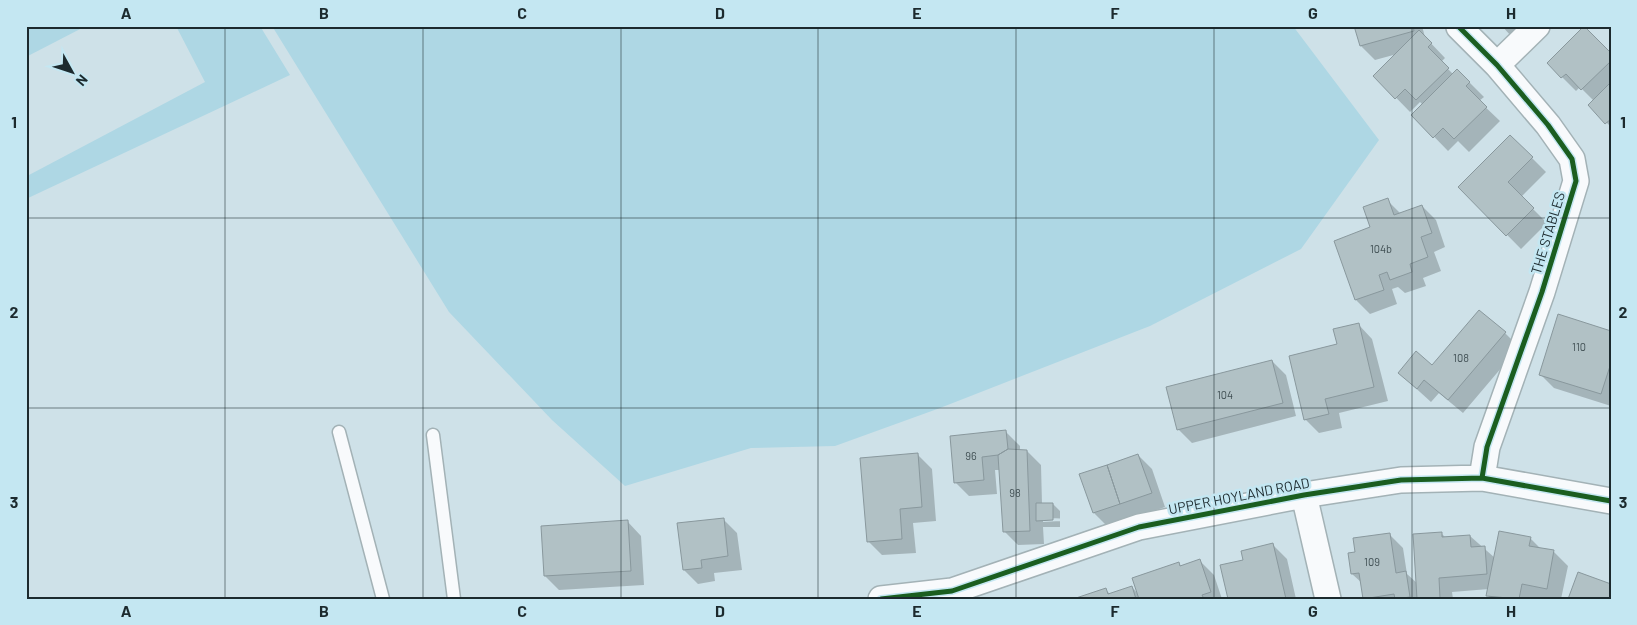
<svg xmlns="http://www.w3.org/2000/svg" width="1637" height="625" font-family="Barlow,sans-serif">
<rect width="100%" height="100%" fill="#cee1e8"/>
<!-- green -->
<path fill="#aed7e4" d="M26,26h60l-60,31z
M176,26h84l30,49 -264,124v-28l3,4 176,-93z
M272,26h1021l86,114 -78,109 -151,77 -210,82 -105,38 -84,2 -126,38 -73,-66 -103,-108z"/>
<!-- shadow -->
<path fill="#0003" fill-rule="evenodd" d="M1356,26h66l3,11 20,21 -4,4 12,12 4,-4 27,27 -5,4 21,20 -31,31 -11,-11 -10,10 -35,-36 10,-10 -3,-3 -10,10 -35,-36 22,-22 -22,6 -14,-14z
M1502,26h18l-9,10z
M1611,55v72l-22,-22 5,-4 -14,-14 -4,4 -28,-28z
M1510,136l36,36 -25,25 26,26 -26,26 -61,-62z
M1387,200l14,14 21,-8 14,14 9,27 -11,5 7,19 -18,7 3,8 -21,7 -7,-6 -6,2 5,15 -27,10 -14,-14 -20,-59 36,-13z
M1358,324l14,15 16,62 -49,12 3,15 -23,5 -14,-14 34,-74z
M1505,333l14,14 -56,66 -24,-20 -8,9 -32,-29 33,-6z
M1611,333v73l-57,-18 -14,-14z
M1272,361l14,14 10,41 -104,27 -14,-14z
M1006,432l14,14v5h7l14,14 1,39h11l7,7v16h-17l1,17 -26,1 -14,-14 -4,-61h-5l2,24 -28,2 -14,-14zM1060,518v3l-17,1v-3z
M918,455l14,14 4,52 -23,2 3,30 -34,2 -14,-14z
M1138,455l14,14 13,38 -57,20 -14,-14 -13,-38z
M723,519l14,14 5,37 -28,3 1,8 -17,3 -14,-14z
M627,521l14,15 3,49 -85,5 -14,-14z
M1441,533l5,5 24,-2 25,22 35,-20 11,11 13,3 14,14 -7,33h-70l-3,-4 1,-6 -37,3 1,7h-88l-3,-16 -10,-9 5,-20 32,-20 14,14 4,26 11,10z
M1273,545l14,14 9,40h-67l15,-38z
M1200,561l14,14 8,24h-145l28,-10 6,6 21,-8 7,8 40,-31 3,3z"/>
<!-- building -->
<path fill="#b1c1c5" stroke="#89989d" d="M1354,26h59l1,5 -54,15z
M1584,26l27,27v8l-30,29 -15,-16 -5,4 -14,-15z
M1419,30l13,13 -4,4 21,21 -33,32 -11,-11 -10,10 -22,-23z
M1457,69l13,13 -4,4 21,21 -33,32 -11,-11 -10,10 -22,-23z
M1611,82v37l-6,5 -17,-19z
M1510,135l23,22 -25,25 26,26 -28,28 -48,-49z
M1388,198l6,17 28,-10 10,28 -11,4 7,20 -18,7 2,8 -22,8 -3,-8 -8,3 5,15 -29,10 -21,-59 36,-14 -7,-20z
M1479,310l27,22 -58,68 -24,-20 -7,9 -19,-16 18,-22 16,14z
M1558,314l53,17v32l-10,31 -62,-19z
M1359,323l15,64 -49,12 4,15 -25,6 -15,-64 48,-12 -4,-15z
M1272,360l11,43 -106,27 -11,-43z
M1006,430l2,19 -10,6 -16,2 2,23 -30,3 -4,-47z
M1008,449l19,1 3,81 -27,1 -5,-77z
M918,453l4,54 -22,2 2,30 -35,3 -7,-84z
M1138,454l14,39 -32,11 -13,-39z
M1107,465l13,39 -27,9 -14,-39z
M1036,503h17v17l-17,1z
M724,518l4,38 -27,4 1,8 -19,2 -6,-47z
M628,520l3,51 -87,5 -3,-50z
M1499,531l32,6 -2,9 25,4 -7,39 -25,-5 -3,15 -33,-3z
M1442,532v5l28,-2 1,12 14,-1 2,28 -48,4 1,20 -23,1 -4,-65z
M1390,533l6,40 10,-2 4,26 -15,2 -1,-5 -31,5 -4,-26 -8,1 -3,-21 7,-1 -2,-14z
M1273,543l13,56h-58l-8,-34 23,-5 -2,-9z
M1200,559l11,33 -9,3 2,4h-65l-7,-21 47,-16 1,4z
M1578,572l33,12v15h-43z
M1132,586l4,13h-63l33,-11 2,6z"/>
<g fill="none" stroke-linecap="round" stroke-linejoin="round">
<!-- service casing -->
<g stroke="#a3b2b6" stroke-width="15">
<path id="service" d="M339,432l44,167
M433,435l21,164"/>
</g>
<!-- minor casing -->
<g stroke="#a3b2b6" stroke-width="28">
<path id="minor" d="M1459,27l38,38 51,60 24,34 4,22 -34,111 -55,155 -5,31
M1497,65l40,-39
M1304,495l24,104
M881,599l71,-8 187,-64 165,-32 97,-15 81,-2 129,23"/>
</g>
<!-- service -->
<use href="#service" stroke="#f8fafc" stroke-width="12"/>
<!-- minor -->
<use href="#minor" stroke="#f8fafc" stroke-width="25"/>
<!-- cycleway casing -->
<g stroke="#c4e7f2" stroke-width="8">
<path id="cycleway" d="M1459,27l38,38 51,60 24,34 4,22 -34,111 -55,155 -5,31
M881,599l71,-8 187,-64 165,-32 97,-15 81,-2 129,23"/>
</g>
<!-- cycleway -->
<use href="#cycleway" stroke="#1b5e20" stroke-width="5"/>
</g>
<!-- grid -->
<path fill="none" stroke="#1c2a2e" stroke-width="1" stroke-opacity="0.55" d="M225,26v573M423,26v573M621,26v573M818,26v573M1016,26v573M1214,26v573M1412,26v573M26,218h1585M26,408h1585"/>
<g text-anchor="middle" stroke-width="5" stroke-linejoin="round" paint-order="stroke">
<!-- number labels -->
<g font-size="11" fill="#415054">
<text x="1381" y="253">104b</text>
<text x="1579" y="351">110</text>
<text x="1461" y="362">108</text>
<text x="1225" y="399">104</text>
<text x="971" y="460">96</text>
<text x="1015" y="497">98</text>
<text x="1372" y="566">109</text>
</g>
<!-- street labels -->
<g font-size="14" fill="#1c2a2e" stroke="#c4e7f2">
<text transform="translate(1548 233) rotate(-73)" y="5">THE STABLES</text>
<text transform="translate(1239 496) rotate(-11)" y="5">UPPER HOYLAND ROAD</text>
</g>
</g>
<!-- border -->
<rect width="1637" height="625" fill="none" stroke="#c4e7f2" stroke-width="55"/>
<!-- north arrow -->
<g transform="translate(72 72) rotate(130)" stroke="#c4e7f2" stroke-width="4" paint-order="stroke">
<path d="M0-4L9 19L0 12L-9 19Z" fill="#1c2a2e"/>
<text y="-8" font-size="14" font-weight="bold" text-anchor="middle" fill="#1c2a2e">N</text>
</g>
<rect x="28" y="28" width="1582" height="570" fill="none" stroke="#1c2a2e" stroke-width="2"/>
<g font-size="16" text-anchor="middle" font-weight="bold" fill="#1c2a2e">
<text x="126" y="19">A</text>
<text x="324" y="19">B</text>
<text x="522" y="19">C</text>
<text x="720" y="19">D</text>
<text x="917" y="19">E</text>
<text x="1115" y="19">F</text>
<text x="1313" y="19">G</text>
<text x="1511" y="19">H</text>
<text x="14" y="128">1</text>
<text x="1623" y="128">1</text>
<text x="14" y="318">2</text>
<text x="1623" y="318">2</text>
<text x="14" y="508">3</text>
<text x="1623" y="508">3</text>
<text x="126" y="617">A</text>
<text x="324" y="617">B</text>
<text x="522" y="617">C</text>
<text x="720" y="617">D</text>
<text x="917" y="617">E</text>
<text x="1115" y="617">F</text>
<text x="1313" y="617">G</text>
<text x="1511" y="617">H</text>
</g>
</svg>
